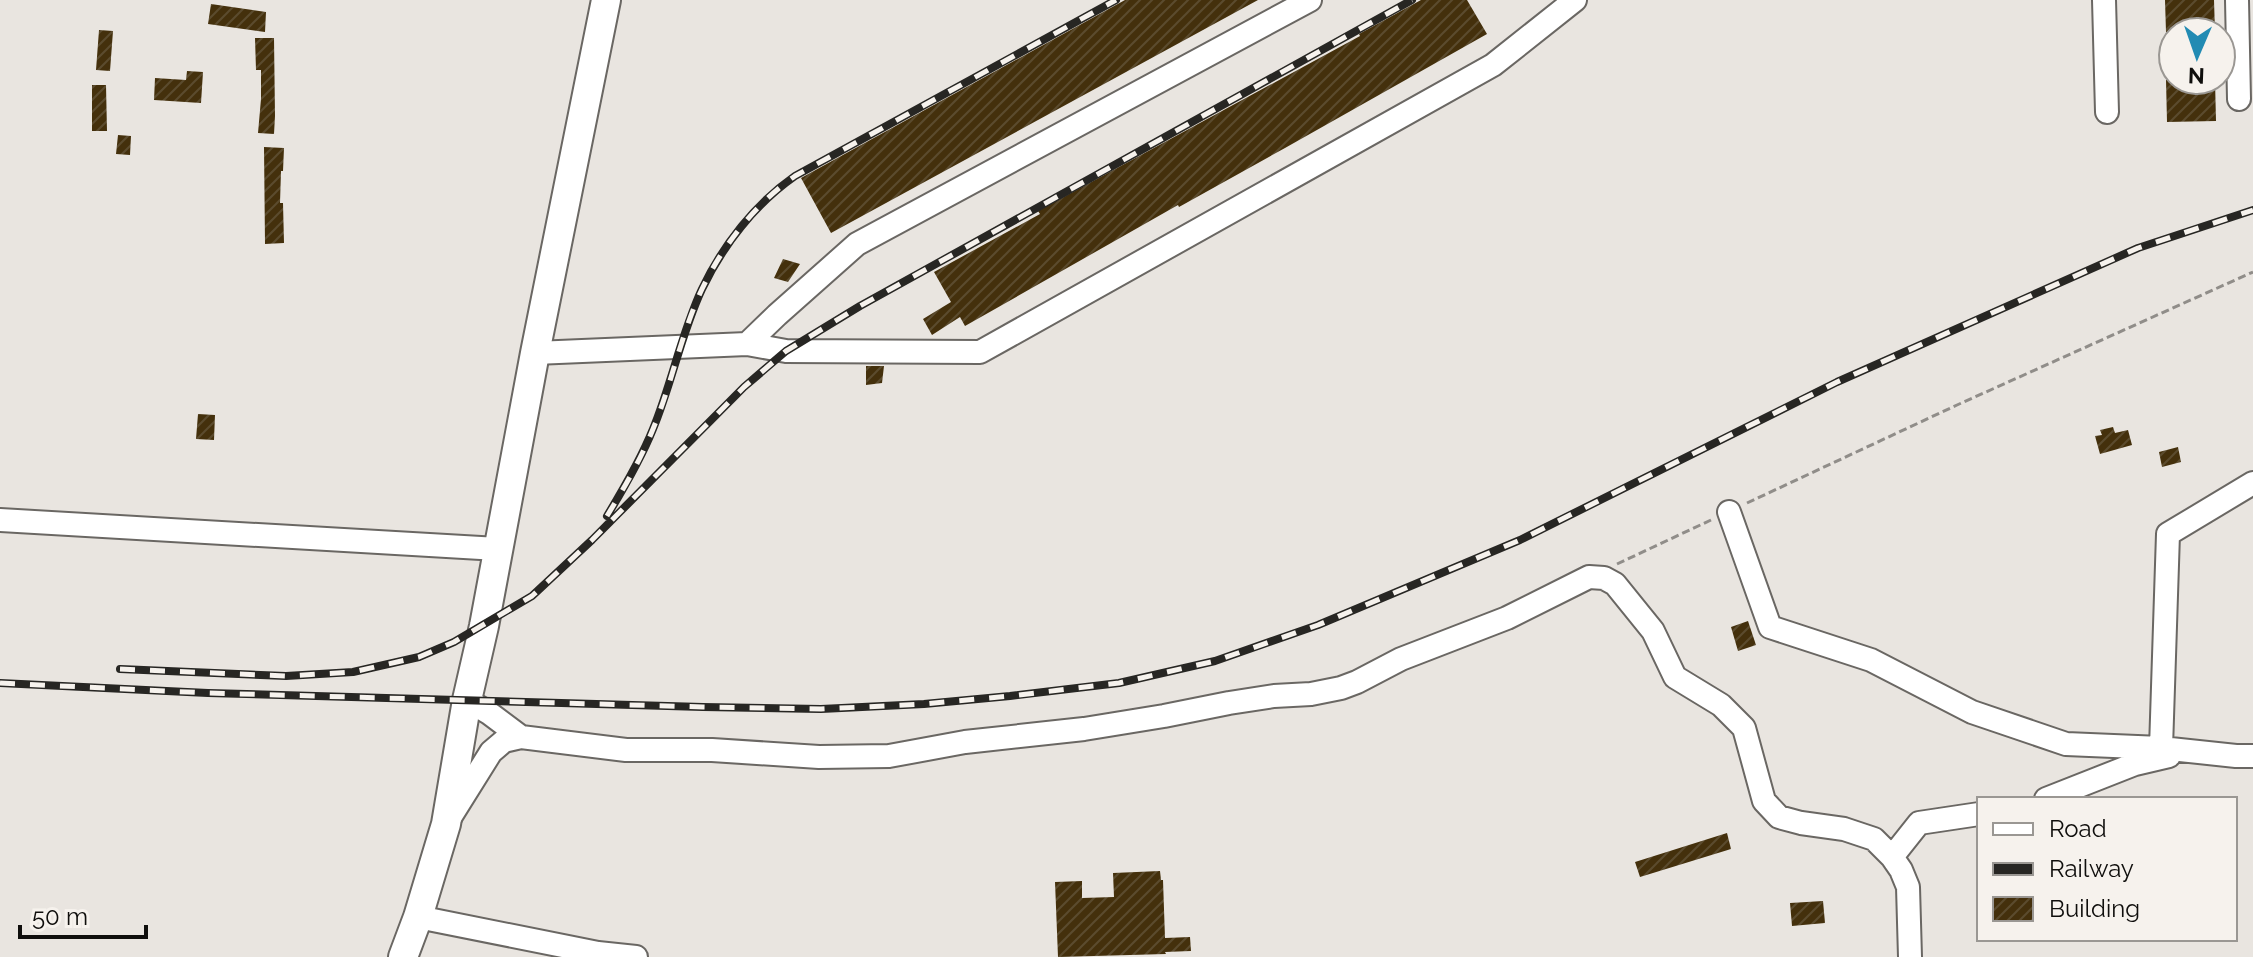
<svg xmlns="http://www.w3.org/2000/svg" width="2253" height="957" font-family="Raleway,sans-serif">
<defs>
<pattern id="building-hatch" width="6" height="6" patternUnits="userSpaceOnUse" patternTransform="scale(2)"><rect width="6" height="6" fill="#44300c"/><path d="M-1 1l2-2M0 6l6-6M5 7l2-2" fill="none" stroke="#5b4b2e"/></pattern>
</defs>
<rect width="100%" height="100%" fill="#e9e5e0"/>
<!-- building -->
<path fill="url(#building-hatch)" d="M1125,0h133l-427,233 -30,-55z
M1421,0h46l20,34 -202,114 -106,59 -1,-2 -213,121 -5,-9 -28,18 -9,-16 28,-17 -17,-30 106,-58 -2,-3 322,-175 -1,-2z
M2165,0h49l1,32h-49z
M211,4l55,8 -1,20 -57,-8z
M99,30l14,1 -3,40 -14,-1z
M255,38h19l1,78 -1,18 -16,-1 3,-34v-29h-5z
M187,71l16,1 -2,31 -47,-3 1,-22 31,2z
M2166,80h49l1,41 -49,1z
M92,85h14l1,46h-15z
M118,135l13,1 -1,19 -14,-1z
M264,147l20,1 -1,23h-2l-1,32h3l1,40 -19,1z
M783,259l17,5 -12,18 -14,-4z
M866,366h18l-2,17 -16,2z
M198,414l17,1 -1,25 -18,-1z
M2113,427l2,6 13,-3 4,15 -32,9 -5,-18 7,-1 -2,-5z
M2178,447l3,15 -19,5 -3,-15z
M1748,621l8,24 -18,6 -7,-24z
M1727,833l4,16 -91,28 -5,-15z
M1160,871l1,9h2l2,58 25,-1 1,14 -26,1 1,2 -108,3 -3,-75 27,-1v17l32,-1 -1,-24z
M1823,901l2,22 -33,3 -2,-23z"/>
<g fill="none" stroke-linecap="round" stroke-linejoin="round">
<!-- minor casing -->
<g stroke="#6a6763" stroke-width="26">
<path id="minor" d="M2104,0l3,112
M2237,0l2,99
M747,344l30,-29 80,-71 453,-244
M535,353l212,-9 39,7 194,1 513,-287 82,-65
M1729,512l41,115 101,33 101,52 94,32 95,4 75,8h17
M0,520l498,29
M467,700l22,13 32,24
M2161,748l7,-214 85,-51
M2046,799l89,-35 34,-8
M451,816l40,-64 13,-11 17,-4 105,13h86l107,7 70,-1 76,-14 119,-13 80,-13 65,-13 45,-7 37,-2 30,-6 16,-6 44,-23 106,-41 82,-41 15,1 11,6 38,47 22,46 46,28 23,23 20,73 15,16 22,6 43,6 30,10 18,18 9,13 7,17 2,70
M1892,857l27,-34 60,-9
M418,917l180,36 38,4"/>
</g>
<!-- major casing -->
<g stroke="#6a6763" stroke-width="32">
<path id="major" d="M403,957l15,-40 28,-93 21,-124 17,-74 51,-273 71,-353"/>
</g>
<!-- path -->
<path stroke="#908d89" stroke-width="3" stroke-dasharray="8 4" stroke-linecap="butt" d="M1747,503l210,-98 296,-133
M1617,564l94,-44"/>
<!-- minor -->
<use href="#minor" stroke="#fff" stroke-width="22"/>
<!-- major -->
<use href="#major" stroke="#fff" stroke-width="28"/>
<!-- rail casing -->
<g stroke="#272623" stroke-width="8">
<path id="rail" d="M607,516c17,-28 34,-57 46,-87 19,-46 28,-95 49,-140 21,-44 53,-85 93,-113l321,-176
M120,669l166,7 67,-4 66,-15 35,-15 78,-46 60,-56 152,-153 42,-36 74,-45 552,-306
M0,683l208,10 495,14 118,2 103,-5 86,-8 109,-13 96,-22 103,-36 202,-85 317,-158 301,-134 115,-38"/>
</g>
<!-- rail -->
<use href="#rail" stroke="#f6f2ed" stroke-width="5" stroke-dasharray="15" stroke-linecap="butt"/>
</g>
<!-- legend -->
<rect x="1977" y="797" width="260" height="144" fill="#f6f2ed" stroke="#9a9793" stroke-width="2"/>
<rect x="1993" y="823" width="40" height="12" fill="#ffffff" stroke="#9a9793" stroke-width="2"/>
<text x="2049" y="837" font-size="24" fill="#0f0e0c">Road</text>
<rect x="1993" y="863" width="40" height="12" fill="#272623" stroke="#9a9793" stroke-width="2"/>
<text x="2049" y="877" font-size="24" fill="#0f0e0c">Railway</text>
<rect x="1993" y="897" width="40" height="24" fill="url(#building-hatch)" stroke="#9a9793" stroke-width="2"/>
<text x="2049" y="917" font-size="24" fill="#0f0e0c">Building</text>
<!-- north arrow -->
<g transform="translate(2197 56) rotate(182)"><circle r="38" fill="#f6f2ed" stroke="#9a9793" stroke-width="2"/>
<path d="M0-6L14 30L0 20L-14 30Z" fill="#228bb3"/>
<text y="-12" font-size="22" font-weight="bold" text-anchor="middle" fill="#0f0e0c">N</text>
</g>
<!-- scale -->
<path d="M20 925v12h126v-12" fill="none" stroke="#0f0e0c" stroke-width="4"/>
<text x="32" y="925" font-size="24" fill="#0f0e0c" stroke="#f6f2ed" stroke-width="6" paint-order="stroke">50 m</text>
</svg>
